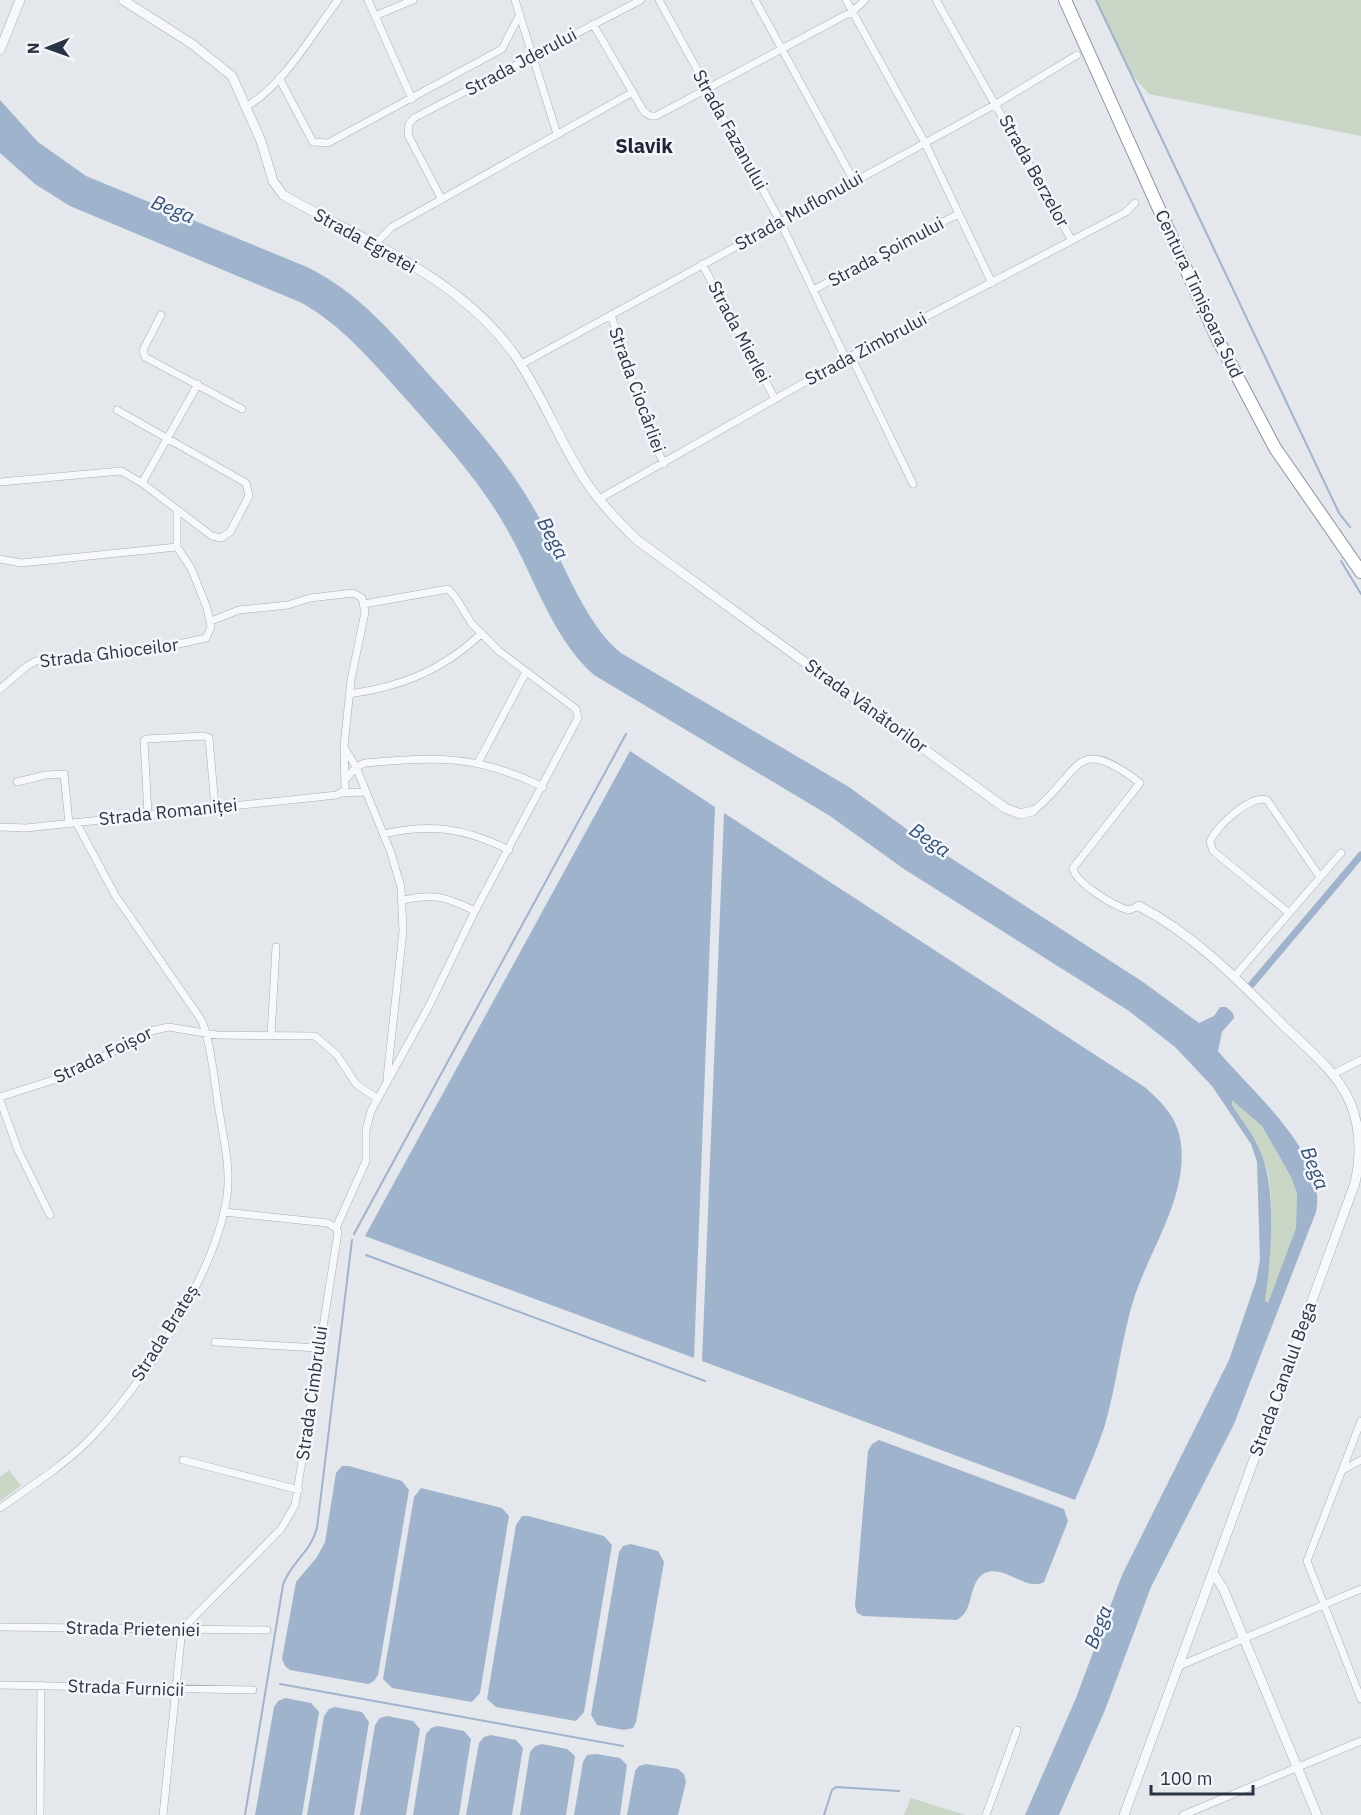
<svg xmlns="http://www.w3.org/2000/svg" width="1361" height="1815" font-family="'IBM Plex Sans',sans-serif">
<rect width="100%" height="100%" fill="#e4e7ec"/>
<!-- green -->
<path fill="#c9d6c5" d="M1095,0h266v136l-212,-42 -19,-21z
M1232,1099l30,27 29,51 6,16 -1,35 -28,75 -3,-2c5,-32 11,-104 1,-135 -8,-23 -21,-41 -34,-61z
M9,1470l12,16 -21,15v-24z
M911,1798l54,17h-61z"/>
<!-- water -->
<path fill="#9fb4cc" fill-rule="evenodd" d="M0,100l38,42 48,34 221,91c53,26 87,68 125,111 39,43 77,85 105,136 24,41 47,110 84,139l228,134 63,46 231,149 56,41 15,-7 6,-9h6l7,6 1,5 -12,14 -4,19c34,41 110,103 98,161l-82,212 -83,163 -46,123 -46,105h-34l51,-117 46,-123 107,-215 27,-79 4,-21 -3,-98 -6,-18 -39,-58 -37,-39 -46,-36 -225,-142 -74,-53 -236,-141c-41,-36 -59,-96 -86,-144 -28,-50 -65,-90 -103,-133 -32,-35 -61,-71 -103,-95l-232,-97 -35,-22 -35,-31zM1232,1100l30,26 29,51 6,16 -1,35 -28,75 -3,-2c6,-39 12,-111 -4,-148 -7,-18 -19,-32 -29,-48z
M630,751l85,56 -21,551 -329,-122z
M724,813l422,275c18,17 32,30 35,56 6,53 -29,102 -46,151 -14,43 -18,90 -31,133 -8,24 -19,48 -29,72l-373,-139z
M879,1440l185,69 4,12 -24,61c-17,10 -40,-18 -59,-9 -18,9 -10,40 -29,47l-93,-4 -6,-3 -2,-7 13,-155 4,-7z
M349,1466l53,15 7,9 -31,185 -4,6 -6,3 -78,-14 -5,-4 -3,-7 14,-77 21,-25 8,-15 11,-69 6,-7z
M421,1488l81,20 7,8 -29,177 -8,9 -80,-14 -9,-9 31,-182z
M522,1516h6l76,20 8,9 -28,167 -8,9 -80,-14 -9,-8 29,-174z
M631,1544l27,7 6,11 -28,160 -3,6 -9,2 -27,-5 -6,-10 28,-163 4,-6z
M285,1698l26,5 8,9 -17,103h-47l19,-108 4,-6z
M335,1707l27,5 7,10 -15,93h-47l17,-99 5,-7z
M387,1716l26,5 7,8 -14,86h-46l15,-90 5,-7z
M438,1726l26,5 7,8 -12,76h-46l13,-81 5,-6z
M491,1735l25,5 7,8 -11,67h-46l13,-72 5,-6z
M542,1744l25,5 8,7 -9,59h-46l10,-63 5,-6z
M596,1754l24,4 7,7 -7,50h-46l9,-53 4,-7z
M646,1764l32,5 6,5 2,8 -8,33h-51l8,-44 4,-5z"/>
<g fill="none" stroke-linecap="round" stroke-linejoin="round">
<!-- stream -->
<path stroke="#9fb4cc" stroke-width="2" d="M1096,0l243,513 11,14
M1341,561l20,33
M354,1234l272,-500
M366,1255l339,126
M280,1684l343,62
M245,1815l38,-230c7,-22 28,-33 34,-57l35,-288
M824,1815l8,-25 4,-3 63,4"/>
<!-- canal -->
<path stroke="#9fb4cc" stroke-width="7" d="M1252,984l109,-129"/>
<!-- minor casing -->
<g stroke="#a9aeb7" stroke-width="8">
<path id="minor" d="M368,0l44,99
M515,0l42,134
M659,0l121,221 66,138
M755,0l99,181
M846,0l79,143 67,140
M936,0l135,239
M375,16l38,-16
M593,24l51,88 7,4h5l197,-105 12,-11
M279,78l34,64 15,1 174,-94 18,-35
M247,106c37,-21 65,-72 91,-106
M441,198l-33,-63 1,-11 5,-6 227,-118
M374,245l18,-18 241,-135
M702,264l73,135
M815,289l143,-75
M161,315l-18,35 2,7 97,52
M611,315l38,118 15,31
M851,356l62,128
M520,365l476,-261 81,-49
M0,482l121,-11 21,12 70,53 9,2 9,-6 19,-36 -3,-13 -129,-73
M142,483l56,-99
M599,499l252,-143 275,-144 9,-9
M0,559l21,4 156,-16
M0,689l27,-23 9,-5 102,-8 68,-15 5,-11 -4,-19 -16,-40 -14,-21v-36
M349,694c52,-7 94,-24 132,-60
M344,747l12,20 35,86 10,34 2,44 -16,147
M478,763l48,-91
M345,780l11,-13 9,-4c70,-7 113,-8 178,24
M17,782l29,-7 18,-1 5,49
M342,793l24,-1
M1033,811c48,-37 40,-80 107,-28l-67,85c1,14 42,39 56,42l10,-4
M148,814l-4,-73 2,-2 58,-3 5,2 6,69
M0,827l26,1 311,-33 8,-5 -1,-44 7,-66 14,-68 -3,-14 -9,-5 -43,5 -22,7 -49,5 -28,11
M383,834c48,-11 82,-6 126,16
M403,900c32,-7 43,-3 72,11
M1289,913l-76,-62 -3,-9c5,-15 41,-48 57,-42l53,77
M1234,977l107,-124
M271,1036l5,-89
M1333,1074l28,-14
M0,1097l69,-22 82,-44 17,-4 49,8 98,1 22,19 19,29 22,15
M0,1100l18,50 32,65
M336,1228l30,-67v-31l5,-19 58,-105 46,-95 103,-193 -2,-9 -77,-58 -27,-27 -18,-29 -6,-6 -84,15
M215,1342l103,6
M1361,1421l-54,140 54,138
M183,1460l116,30
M1343,1470l18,-10
M0,1508c30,-21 61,-41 87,-66 55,-55 129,-169 140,-246 4,-28 -4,-59 -8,-86 -5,-30 -7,-61 -17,-89l-87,-126 -39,-73
M0,1627l267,3
M1179,1666l182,-77
M0,1685l253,5
M40,1815l1,-130
M163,1815l19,-186 99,-100 14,-24 43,-273 -2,-4 -8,-5 -104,-11
M986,1815l31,-85
M1183,1815l178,-74"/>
</g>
<!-- tertiary casing -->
<g stroke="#a9aeb7" stroke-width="10">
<path id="tertiary" d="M123,0l69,44 40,32 29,65 12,40 10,14c81,46 175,81 231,159 26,37 43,81 67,120 15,24 35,46 56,66l368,268 15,6 13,-3
M0,50l20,-50
M1213,1573l10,15 94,227
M1124,1815l231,-632c6,-27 6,-55 -5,-81 -14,-31 -42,-53 -66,-76 -44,-44 -89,-91 -145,-120"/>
</g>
<!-- trunk casing -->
<g stroke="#8b94a3" stroke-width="14">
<path id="trunk" d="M1065,0l152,338 58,110 86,124"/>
</g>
<!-- minor -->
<use href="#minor" stroke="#f7f8fa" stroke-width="7"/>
<!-- tertiary -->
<use href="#tertiary" stroke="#f7f8fa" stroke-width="9"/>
<!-- trunk -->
<use href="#trunk" stroke="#fff" stroke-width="12"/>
</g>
<g text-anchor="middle" stroke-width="5" stroke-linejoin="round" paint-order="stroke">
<!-- street labels -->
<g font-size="18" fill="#2b3445" stroke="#f4f6f9">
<text transform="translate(521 62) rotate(-28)" y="6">Strada Jderului</text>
<text transform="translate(730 130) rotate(61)" y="6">Strada Fazanului</text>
<text transform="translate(1034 171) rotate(61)" y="6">Strada Berzelor</text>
<text transform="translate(799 211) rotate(-29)" y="6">Strada Muflonului</text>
<text transform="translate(365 241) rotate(29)" y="6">Strada Egretei</text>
<text transform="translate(886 252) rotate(-28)" y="6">Strada Șoimului</text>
<text transform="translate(1199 294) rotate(65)" y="6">Centura Timișoara Sud</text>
<text transform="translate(739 332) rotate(62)" y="6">Strada Mierlei</text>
<text transform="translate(866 349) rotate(-28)" y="6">Strada Zimbrului</text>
<text transform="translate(637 390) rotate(70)" y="6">Strada Ciocârliei</text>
<text transform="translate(109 653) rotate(-7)" y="6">Strada Ghioceilor</text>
<text transform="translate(866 706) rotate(36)" y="6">Strada Vânătorilor</text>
<text transform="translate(168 812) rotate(-6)" y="6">Strada Romaniței</text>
<text transform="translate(103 1055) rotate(-26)" y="6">Strada Foișor</text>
<text transform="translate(165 1333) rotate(-58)" y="6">Strada Brateș</text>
<text transform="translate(1283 1379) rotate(-70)" y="6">Strada Canalul Bega</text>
<text transform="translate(312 1393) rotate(-82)" y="6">Strada Cimbrului</text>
<text transform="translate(133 1629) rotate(1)" y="6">Strada Prieteniei</text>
<text transform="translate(126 1688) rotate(2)" y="6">Strada Furnicii</text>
</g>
<!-- neighbourhood labels -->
<g font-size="20" font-weight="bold" fill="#1d2536" stroke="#f4f6f9">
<text x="644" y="153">Slavik</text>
</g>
<!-- water labels -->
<g font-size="20" font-style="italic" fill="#34527a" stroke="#f4f6f9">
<text transform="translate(173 209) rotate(22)" y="7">Bega</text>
<text transform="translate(553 538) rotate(62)" y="7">Bega</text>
<text transform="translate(930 840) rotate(34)" y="7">Bega</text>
<text transform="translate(1315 1168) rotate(68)" y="7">Bega</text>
<text transform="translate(1098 1627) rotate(-69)" y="7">Bega</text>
</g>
</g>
<!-- north arrow -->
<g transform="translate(48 48) rotate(269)" stroke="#f4f6f9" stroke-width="4.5" paint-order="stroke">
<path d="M0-4.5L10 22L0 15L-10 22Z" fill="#2b3445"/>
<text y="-9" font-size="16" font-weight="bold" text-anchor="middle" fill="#2b3445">N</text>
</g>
<!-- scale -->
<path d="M1151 1785v9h102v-9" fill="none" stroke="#2b3445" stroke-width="3"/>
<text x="1160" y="1785" font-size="18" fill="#2b3445" stroke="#f4f6f9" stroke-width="4.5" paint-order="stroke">100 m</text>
</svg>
